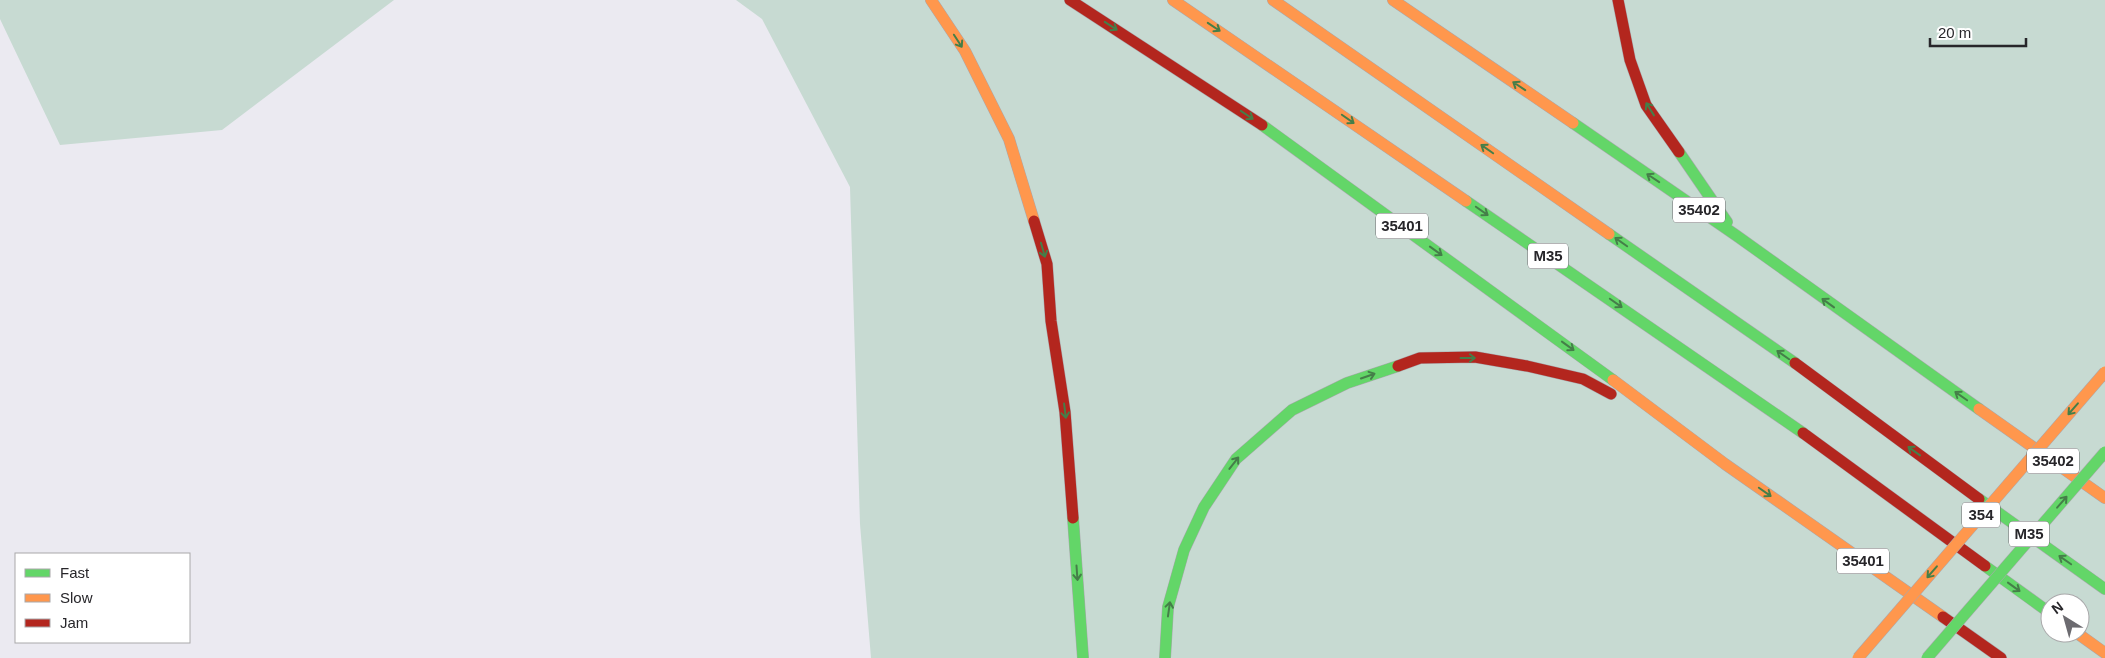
<svg xmlns="http://www.w3.org/2000/svg" width="2105" height="658" font-family="Arial,sans-serif">
<rect width="100%" height="100%" fill="#ebeaf1"/>
<!-- green -->
<path fill="#c7dad2" fill-rule="evenodd" d="M0,0h394l-172,130 -162,15 -60,-126z
M736,0h1369v658h-1234l-11,-134 -10,-337 -88,-168zM2050,603h30v30h-30z"/>
<g fill="none" stroke-linecap="round" stroke-linejoin="round">
<!-- fast casing -->
<g stroke="#a9a8ad" stroke-width="12">
<path id="fast" d="M1573,123l164,113 242,173
M1262,125l351,255
M1679,152l48,70
M1466,201l337,232
M1609,234l186,129
M1979,499l126,90
M1073,518l10,140
M1985,566l65,47
M1165,658l3,-51 16,-57 20,-43 32,-48 56,-49 55,-27 51,-17"/>
</g>
<!-- slow casing -->
<g stroke="#a9a8ad" stroke-width="12">
<path id="slow" d="M931,0l34,51 44,88 25,82
M1173,0l293,201
M1273,0l336,234
M1393,0l180,123
M1613,380l112,84 218,153
M1979,409l126,89
M2077,633l28,20"/>
</g>
<!-- jam casing -->
<g stroke="#a9a8ad" stroke-width="12">
<path id="jam" d="M1070,0l192,125
M1618,0l12,60 16,45 33,47
M1034,221l13,43 4,57 14,91 8,106
M1795,363l184,136
M1398,366l22,-8 55,-1 52,9 56,13 28,15
M1803,433l182,133
M1943,617l58,41"/>
</g>
<!-- fast -->
<use href="#fast" stroke="#63d668" stroke-width="11"/>
<!-- slow -->
<use href="#slow" stroke="#ff974d" stroke-width="11"/>
<!-- jam -->
<use href="#jam" stroke="#b3261e" stroke-width="11"/>
<!-- fast-bridge casing -->
<g stroke="#a9a8ad" stroke-width="12" stroke-linecap="butt">
<path id="fast-bridge" d="M1927,658l178,-206"/>
</g>
<!-- slow-bridge casing -->
<g stroke="#a9a8ad" stroke-width="12" stroke-linecap="butt">
<path id="slow-bridge" d="M1858,658l247,-286"/>
</g>
<!-- fast-bridge -->
<use href="#fast-bridge" stroke="#63d668" stroke-width="11"/>
<!-- slow-bridge -->
<use href="#slow-bridge" stroke="#ff974d" stroke-width="11"/>
</g>
<!-- one-way arrows -->
<defs><path id="oneway-shaft" d="M-6 0H5M1.5-3L5.5 0L1.5 3" fill="none" stroke-width="1.6" stroke-linecap="round" stroke-linejoin="round" transform="scale(1.25)"/></defs>
<g stroke="#457e49">
<use href="#oneway-shaft" transform="translate(1111 26) rotate(33)"/>
<use href="#oneway-shaft" transform="translate(1214 27) rotate(34)"/>
<use href="#oneway-shaft" transform="translate(958 41) rotate(57)"/>
<use href="#oneway-shaft" transform="translate(1519 86) rotate(-146)"/>
<use href="#oneway-shaft" transform="translate(1650 109) rotate(-122)"/>
<use href="#oneway-shaft" transform="translate(1247 115) rotate(34)"/>
<use href="#oneway-shaft" transform="translate(1348 119) rotate(35)"/>
<use href="#oneway-shaft" transform="translate(1487 149) rotate(-145)"/>
<use href="#oneway-shaft" transform="translate(1653 178) rotate(-146)"/>
<use href="#oneway-shaft" transform="translate(1482 211) rotate(35)"/>
<use href="#oneway-shaft" transform="translate(1621 242) rotate(-145)"/>
<use href="#oneway-shaft" transform="translate(1043 250) rotate(74)"/>
<use href="#oneway-shaft" transform="translate(1436 251) rotate(36)"/>
<use href="#oneway-shaft" transform="translate(1616 303) rotate(35)"/>
<use href="#oneway-shaft" transform="translate(1828 303) rotate(-144)"/>
<use href="#oneway-shaft" transform="translate(1568 346) rotate(36)"/>
<use href="#oneway-shaft" transform="translate(1783 355) rotate(-145)"/>
<use href="#oneway-shaft" transform="translate(1468 358)"/>
<use href="#oneway-shaft" transform="translate(1368 376) rotate(-19)"/>
<use href="#oneway-shaft" transform="translate(1961 396) rotate(-145)"/>
<use href="#oneway-shaft" transform="translate(2073 409) rotate(131)"/>
<use href="#oneway-shaft" transform="translate(1065 411) rotate(83)"/>
<use href="#oneway-shaft" transform="translate(1914 451) rotate(-144)"/>
<use href="#oneway-shaft" transform="translate(1234 463) rotate(-52)"/>
<use href="#oneway-shaft" transform="translate(1765 492) rotate(35)"/>
<use href="#oneway-shaft" transform="translate(2062 502) rotate(-49)"/>
<use href="#oneway-shaft" transform="translate(2065 560) rotate(-145)"/>
<use href="#oneway-shaft" transform="translate(1932 572) rotate(131)"/>
<use href="#oneway-shaft" transform="translate(1077 573) rotate(86)"/>
<use href="#oneway-shaft" transform="translate(2014 587) rotate(36)"/>
<use href="#oneway-shaft" transform="translate(1169 609) rotate(-82)"/>
</g>
<g text-anchor="middle" stroke-width="4.5" stroke-linejoin="round" paint-order="stroke">
<!-- shield labels -->
<g fill="#fff" stroke="#68676a" stroke-width="1">
<rect x="1673" y="197.5" width="52" height="25" rx="4"/>
<rect x="1376" y="213.5" width="52" height="25" rx="4"/>
<rect x="1528" y="243.5" width="40" height="25" rx="4"/>
<rect x="2027" y="448.5" width="52" height="25" rx="4"/>
<rect x="1962" y="502.5" width="38" height="25" rx="4"/>
<rect x="2009" y="521.5" width="40" height="25" rx="4"/>
<rect x="1837" y="548.5" width="52" height="25" rx="4"/>
</g>
<g font-size="15" font-weight="bold" fill="#27262a">
<text x="1699" y="215">35402</text>
<text x="1402" y="231">35401</text>
<text x="1548" y="261">M35</text>
<text x="2053" y="466">35402</text>
<text x="1981" y="520">354</text>
<text x="2029" y="539">M35</text>
<text x="1863" y="566">35401</text>
</g>
</g>
<!-- legend -->
<rect x="15" y="553" width="175" height="90" fill="#ffffff" stroke="#a9a8aa"/>
<rect x="25" y="569" width="25" height="8" fill="#63d668" stroke="#a9a8aa"/>
<text x="60" y="578" font-size="15" fill="#27262a">Fast</text>
<rect x="25" y="594" width="25" height="8" fill="#ff974d" stroke="#a9a8aa"/>
<text x="60" y="603" font-size="15" fill="#27262a">Slow</text>
<rect x="25" y="619" width="25" height="8" fill="#b3261e" stroke="#a9a8aa"/>
<text x="60" y="628" font-size="15" fill="#27262a">Jam</text>
<!-- north arrow -->
<g transform="translate(2065 618) rotate(323)"><circle r="24" fill="#ffffff" stroke="#a9a8aa"/>
<path d="M0-4L9 19L0 12L-9 19Z" fill="#6c6b70"/>
<text y="-8" font-size="14" font-weight="bold" text-anchor="middle" fill="#27262a">N</text>
</g>
<!-- scale -->
<path d="M1930 38v8h96v-8" fill="none" stroke="#27262a" stroke-width="2.5"/>
<text x="1938" y="38" font-size="15" fill="#27262a" stroke="#ffffff" stroke-width="4" paint-order="stroke">20 m</text>
</svg>
